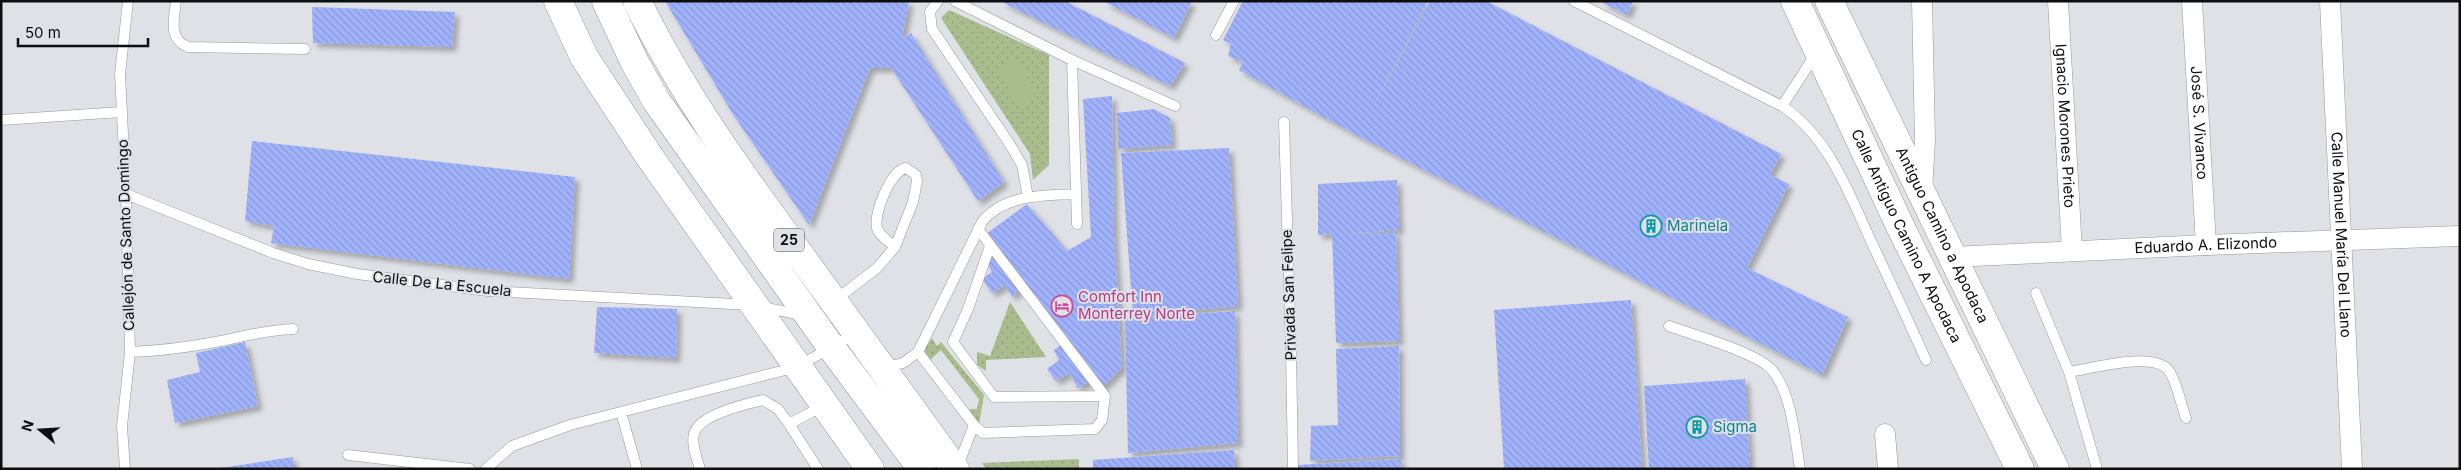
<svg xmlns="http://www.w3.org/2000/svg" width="2461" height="470" font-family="Inter,sans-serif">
<defs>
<pattern id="grass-dots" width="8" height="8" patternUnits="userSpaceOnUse" patternTransform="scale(1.25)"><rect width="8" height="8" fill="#aabc8e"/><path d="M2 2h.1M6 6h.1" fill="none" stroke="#91a079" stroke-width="1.8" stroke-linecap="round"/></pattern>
<pattern id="building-back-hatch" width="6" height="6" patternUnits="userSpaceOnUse" patternTransform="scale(1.25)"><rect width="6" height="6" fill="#a0b2fb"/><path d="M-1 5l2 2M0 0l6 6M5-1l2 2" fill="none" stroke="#8998d6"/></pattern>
<filter id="shadow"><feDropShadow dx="4.5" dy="4.5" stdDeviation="2.5" flood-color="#0004"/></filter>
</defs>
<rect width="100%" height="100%" fill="#dfe1e7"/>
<!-- grass -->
<path fill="url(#grass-dots)" d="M949,10l100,45v110l-16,15 -3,-26 -89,-136z
M1010,302l36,55 -60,3v11l-9,-6v-13l13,4z
M932,338l5,8 4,-4 43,53 -5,29 -10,-15h8l2,-10 -38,-49 -11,10 -6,-10z
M1079,459v10h-93l-4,-6z"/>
<!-- park -->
<path fill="#aabc8e" d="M1017,59l20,37 -16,13 -24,-39z"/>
<!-- building -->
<path fill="url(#building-back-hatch)" filter="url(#shadow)" d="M665,1h244l-7,38 9,-6 93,149 -26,19 -87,-133h-21l-61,157 -75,-109z
M1000,1h65l120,62 -15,23z
M1103,1h89l-18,37z
M1243,1h185l-66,127 68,-127h56l295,153 -11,21 19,9 -42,84 101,49 -26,58 -464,-239 -119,-66 4,-8 -15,-6 3,-12 -8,-4z
M1599,1h34l-6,14z
M312,7l143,5 -3,35 -139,-4z
M1112,96l2,140 8,132 -23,22 -10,-9 -11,7 -9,-15 -13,8 -9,-12 12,-9 -5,-10 8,-6 -42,-56 -8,9 -7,-12 -13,8 -10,-14 10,-7 -7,-14 1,-24 41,-30 40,47 24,-14 -8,-138z
M1154,109l16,9 2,27 -54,4 -1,-36z
M252,141l323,36 -6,102 -298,-36 3,-17 -29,-5z
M1229,148l9,158 -105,10 -12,-163z
M1397,180l2,50 -55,4 52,-1 3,108 -63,2 -4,-109 -14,1v-51z
M1631,300l11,169h-138l-10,-159z
M597,307l80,2 -1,49 -82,-5z
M1235,311l3,132 -110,10 -3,-134z
M245,342l13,64 -83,17 -8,-43 33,-8 -4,-19z
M1399,346l1,110 -90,5 1,-35 27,-1 -2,-76z
M1745,379l5,90h-101l-5,-83z
M1234,450l1,19h-142v-9z
M293,457l1,12h-73v-1z
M1401,459v10h-104v-4z"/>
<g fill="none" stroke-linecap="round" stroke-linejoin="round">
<!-- lane casing -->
<g stroke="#95979d" stroke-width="11">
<path id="lane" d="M176,1c-2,19 -8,38 12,46l117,2
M938,1l-8,11 2,17 77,114 13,22 6,32
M955,1l117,59 103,46
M1574,1l208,105c45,29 67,86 88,133 19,40 38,81 56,121
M1216,35l18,-34
M1072,60l5,164
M1782,106l35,-54
M1,120l121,-8
M1284,122l7,227 2,120
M126,194l147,59 35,11 49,10 131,17 264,14 50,10
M978,229l127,167 -3,24 -7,9 -112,4 -9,-8 -56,-73 64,-130c22,-28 60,-26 93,-28
M990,246l-22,63 -15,33 41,55 111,-1
M2036,293l33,79 28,97
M834,301l43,-33 18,-21 18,-45 4,-21 -1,-6 -10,-7c-15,2 -33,46 -29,60 2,8 12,13 18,19
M1669,326c24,9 89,27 103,44 20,24 23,69 28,99
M130,352c27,-1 53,-4 80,-9 28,-5 54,-13 83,-14
M883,368l20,-5 15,-11
M2069,372c21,-3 86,-22 100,-1 8,11 12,34 17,47
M621,412l16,57
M348,455l122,14
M957,468l17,-43
M125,469l-3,-43 8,-74 -4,-158 -6,-120 8,-73
M486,469l26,-23 58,-21 227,-58 59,-34
M700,469c-3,-11 -9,-24 -6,-35 4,-19 52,-30 69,-34l15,9 11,15
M818,469l-29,-45 36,-19"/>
</g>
<!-- street casing -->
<g stroke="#95979d" stroke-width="21">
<g id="street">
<path d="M1922,1l3,139 -3,52"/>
<path id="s1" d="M2058,1l14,250"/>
<path id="s2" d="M2192,1l14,244"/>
<path id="s3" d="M2330,1l22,468"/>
<path id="s4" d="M1952,257l254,-12 254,-9"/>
<path d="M1885,434l3,35"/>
</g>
</g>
<!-- secondary casing -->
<g stroke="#95979d" stroke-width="29">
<g id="secondary">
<path d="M558,1l26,56 65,99 221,313"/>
<path id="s5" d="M1795,1l106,227 119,241"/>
<path id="s6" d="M1829,1l226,468"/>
</g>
</g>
<!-- primary casing -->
<g stroke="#95979d" stroke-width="29">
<path id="primary" d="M606,1l29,62 22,39 174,245 91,122
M637,1c45,93 106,176 166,258 51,70 102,140 152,210"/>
</g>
<!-- lane -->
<use href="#lane" stroke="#fff" stroke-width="10"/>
<!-- street -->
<use href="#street" stroke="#fff" stroke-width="20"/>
<!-- secondary -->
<use href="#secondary" stroke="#fff" stroke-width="28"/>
<!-- primary -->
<use href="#primary" stroke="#fff" stroke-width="28"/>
</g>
<!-- icons -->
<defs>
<g id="building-ring" transform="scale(1.125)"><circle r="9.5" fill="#dfe1e7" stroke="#0f9aa8" stroke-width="1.5"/><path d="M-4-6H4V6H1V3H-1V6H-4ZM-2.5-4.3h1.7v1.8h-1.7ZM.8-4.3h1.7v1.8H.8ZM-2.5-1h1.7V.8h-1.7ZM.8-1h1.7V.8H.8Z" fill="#0f9aa8"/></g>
<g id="hotel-ring" transform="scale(1.125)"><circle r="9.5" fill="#dfe1e7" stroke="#d1479c" stroke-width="1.5"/><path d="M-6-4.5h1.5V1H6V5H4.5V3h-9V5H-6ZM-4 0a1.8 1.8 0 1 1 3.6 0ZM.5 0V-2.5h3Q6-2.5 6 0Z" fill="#d1479c"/></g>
</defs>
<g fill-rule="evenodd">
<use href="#building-ring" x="1651" y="226"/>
<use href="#hotel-ring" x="1062" y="306"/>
<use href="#building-ring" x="1697" y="427"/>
</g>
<g text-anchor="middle" stroke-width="4" stroke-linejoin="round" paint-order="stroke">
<!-- shield labels -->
<rect fill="#dfe1e7" stroke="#4c4d50" stroke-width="1" x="774" y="228.5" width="30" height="23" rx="4"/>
<g font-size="14" font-weight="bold" fill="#0d0e10">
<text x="789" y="245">25</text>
</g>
<!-- street labels -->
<g font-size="15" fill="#0d0e10" stroke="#dfe1e7">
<text dy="5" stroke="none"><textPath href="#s2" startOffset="122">José S. Vivanco</textPath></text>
<text dy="5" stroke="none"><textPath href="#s1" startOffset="125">Ignacio Morones Prieto</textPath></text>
<text transform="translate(126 235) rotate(-92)" y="5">Callejón de Santo Domingo</text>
<text dy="5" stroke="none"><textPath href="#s6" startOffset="260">Antiguo Camino a Apodaca</textPath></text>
<text dy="5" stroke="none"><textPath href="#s3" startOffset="234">Calle Manuel María Del Llano</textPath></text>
<text dy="5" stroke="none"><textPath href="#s5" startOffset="260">Calle Antiguo Camino A Apodaca</textPath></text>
<text dy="5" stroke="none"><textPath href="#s4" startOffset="254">Eduardo A. Elizondo</textPath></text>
<text transform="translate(442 284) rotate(6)" y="5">Calle De La Escuela</text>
<text transform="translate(1289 295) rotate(-92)" y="5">Privada San Felipe</text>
</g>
<!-- culture labels -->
<g font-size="15" fill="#0d838f" stroke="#dfe1e7" text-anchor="start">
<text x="1667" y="231">Marinela</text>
<text x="1713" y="432">Sigma</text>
</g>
<!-- hotel labels -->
<g font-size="15" fill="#b23c85" stroke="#dfe1e7" text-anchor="start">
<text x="1078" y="302">Comfort Inn<tspan x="1078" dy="17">Monterrey Norte</tspan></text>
</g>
</g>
<!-- border -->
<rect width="2461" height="470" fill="none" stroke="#0d0e10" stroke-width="5"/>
<!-- north arrow -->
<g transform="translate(40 430) rotate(288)" stroke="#dfe1e7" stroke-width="4" paint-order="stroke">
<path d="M0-4L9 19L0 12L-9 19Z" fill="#0d0e10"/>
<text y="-8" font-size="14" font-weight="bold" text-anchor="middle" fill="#0d0e10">N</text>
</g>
<!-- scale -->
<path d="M18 38v8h130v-8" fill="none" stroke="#0d0e10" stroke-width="2.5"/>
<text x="25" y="38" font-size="15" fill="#0d0e10" stroke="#dfe1e7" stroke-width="4" paint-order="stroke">50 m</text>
</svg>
